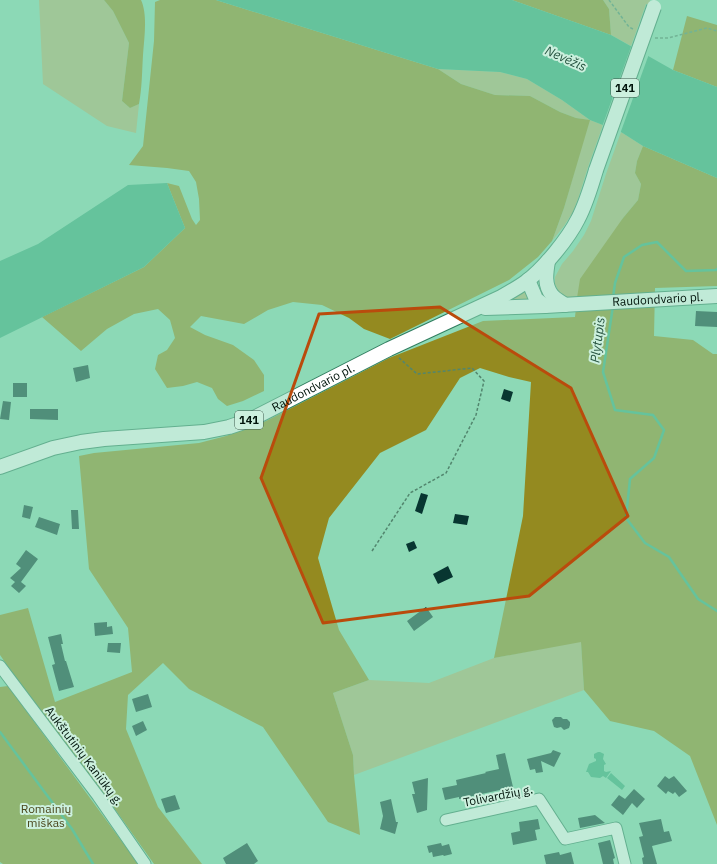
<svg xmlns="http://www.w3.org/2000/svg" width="717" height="864" font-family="'IBM Plex Sans',sans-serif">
<rect width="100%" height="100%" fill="#8dd9b6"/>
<!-- green -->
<path fill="#b6b173" d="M39,0h65l9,11 16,32 -7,58 8,7 9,-4 -3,29 -29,-7 -64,-42z
M603,0h47l-1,5 -3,-1 -15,42 -20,-11 -2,-26z
M438,69l62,3 27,7 35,21 28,20 13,5 -15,42 -9,29 -6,16 -9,14 -12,15 12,-33 25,-88 -13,-2 -16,-6 -30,-16 -35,-1 -34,-11z
M621,132l22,14 -6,15 -2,12 6,11 -3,16 -15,18 -46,80 -8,2 -10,-7 -4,-9v-7l7,-13 11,-13 11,-16 7,-14 15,-47z
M528,290l3,12h-24z
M581,641l3,49 -230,85 -1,-20 -20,-62 36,-13 60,3 65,-25z"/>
<!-- forest -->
<path fill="#948a20" d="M104,0h37c7,15 3,39 2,55 -1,17 -1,33 -4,49l-9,4 -8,-7 7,-58 -16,-32z
M160,0h56l222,69 23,15 34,11 35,1 30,16 16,6 14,2 -26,88 -12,33 -14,16 -29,23 -119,59 -26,-10 -15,-11 -27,-13 -29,-3 -25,8 -24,14 -43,-8 -11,11 15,8 28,10 21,15 10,15v16l-21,10 -16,5 -9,-7 -6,-11 -15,-6 -14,4 -16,2 -12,-19 3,-14 9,-5 8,-12 -5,-18 -12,-11 -24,5 -27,15 -26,22 -39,-34 102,-50 41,-39 -18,-45 12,3 13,33 4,6 4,-5 -1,-21 -3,-17 -7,-11 -22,-3 -38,-3 14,-19 11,-105 1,-39z
M512,0h91l6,9 2,26z
M687,16l30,9v62l-44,-17z
M643,146l74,32v108l-62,2 -1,48 39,4 20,14h4v471l-27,-69 -36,-25 -44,-10 -26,-31 -3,-48 -87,16 29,-142 8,-134 -22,-5 -29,-9 -20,10 -34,52 -46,23 -51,65 -11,40 21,72 30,50 -36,13 20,62 1,20 6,60 -32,-13 -65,-95 -74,-38 -26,-26 -35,32 -2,34 32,78 44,57h-48l-57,-80 -56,-70 -41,-59v-40l28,-7 27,94 77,-30 -4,-44 -39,-59 -10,-113 15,-3 105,-10 27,-7 40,-15 123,-63 94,-37 92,-4 2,-19 3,-19 43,-61 15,-18 3,-16 -6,-11 2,-12z
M8,686l123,168 7,10h-135l-3,-2v-175z"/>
<!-- water -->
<path fill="#35a87d" d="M216,0h296l99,35 62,35 44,17v91l-74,-32 -22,-14 -31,-12 -28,-20 -35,-21 -27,-7 -62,-3z
M167,183l18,45 -41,39 -144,71v-77l38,-17 90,-59z
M598,752h2l4,2 -1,5 3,5 -2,1v6l2,1 5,-1 -5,7 -3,-2 -3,2 -9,-1 -3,-5h-2l3,-8 7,-3v-2l-2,-1v-4z
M611,773l14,13 -3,4 -15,-12z"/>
<!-- pier -->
<path fill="#8dd9b6" d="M632,44l17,10 -29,80 -18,-7z"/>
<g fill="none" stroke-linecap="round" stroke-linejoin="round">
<!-- stream -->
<path stroke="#35a87d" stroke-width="2.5" d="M613,298l2,-15 9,-26 18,-12 15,-3 29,29 30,-1 1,-1
M613,306l-10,66 12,38 38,5 11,15 -10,28 -24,21 -4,39 19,25 24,14 29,42 19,12
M0,732l72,97 21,35"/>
</g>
<!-- building -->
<path fill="#083631" d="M696,311l21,1v15l-22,-1z
M88,365l2,13 -14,4 -3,-14z
M13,383h14v14h-14z
M504,389l9,3 -3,10 -9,-3z
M3,401l8,1 -2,18 -9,-1z
M30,409h28v11l-28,-1z
M421,493l7,2 -6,19 -7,-3z
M24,505l9,2 -3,12 -8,-2z
M71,510h7l1,19h-7z
M455,514l14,2 -2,9 -14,-2z
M39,517l21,7 -3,11 -22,-8z
M414,541l3,7 -8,4 -3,-8z
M26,550l12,9 -17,23 5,4 -7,7 -8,-7 4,-4 -5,-4 11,-10 -5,-4z
M448,566l5,11 -15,7 -5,-10z
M426,607l7,10 -19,14 -7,-10z
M107,622v5l5,-1 1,8 -18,2 -1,-13z
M61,634l2,10h-2l4,17h1l8,26 -15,4 -7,-26 3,-1 -7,-27z
M108,643h13l-1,10 -13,-1z
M148,694l4,13 -16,5 -4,-13z
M555,717h6l2,2h4l3,3v3l-1,3 -5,2 -3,-3 -4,1 -3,-1 -1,-3 -1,-4z
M143,721l4,9 -11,6 -4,-10z
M553,750l8,3 -7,14 -13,-6 2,11 -7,1 -1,-4 -5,1 -3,-11 24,-6z
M505,753l8,34 -54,12v-2l-14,3 -3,-12 15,-3 -1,-5 30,-7 -1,-1 14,-3 -3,-14z
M665,776l4,3 5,-3 13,15 -8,6 -4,-5 -2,2 -5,-3 -2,3 -9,-8z
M428,778l-1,32 -10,3 -5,-19h3l-3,-12z
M634,789l11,10 -8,9 -5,-5 -9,12 -12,-10 8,-10 6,4z
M175,795l5,14 -14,4 -5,-14z
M391,799l5,23h2l-3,12 -15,-5 3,-13 -3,-14z
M595,815l10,8 -25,5 -2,-10z
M538,819l2,10 -5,1 2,10 -24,5 -2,-12 9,-2 -1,-9z
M661,819l3,13 5,-1 3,10 -20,5 5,18h-14l-1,-6 2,-1 -5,-20 4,-1 -4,-13z
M610,840l5,18 -2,1 1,5h-11l-5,-21z
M247,843l11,18 -4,3h-28l-3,-6z
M441,843l1,3 7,-2 3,10 -8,2 -1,-1 -10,2 -1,-5 -3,1 -2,-7z
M559,852l1,3 11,-3 3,12h-28l-2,-9z"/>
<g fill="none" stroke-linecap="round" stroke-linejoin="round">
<!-- minor casing -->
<g stroke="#317e60" stroke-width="13">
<path id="minor" d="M0,666l98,130 47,68
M446,820l93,-21 26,40 51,-11 9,36"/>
</g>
<!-- major casing -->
<g stroke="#317e60" stroke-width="16">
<g id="major">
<path d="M548,261c-2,12 -4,24 4,34 3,4 9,7 13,10"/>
<path d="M528,280l8,19 9,7"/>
<path id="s1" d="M485,308l60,-2 172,-10"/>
<path id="s2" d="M0,467l53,-19 28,-6 23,-3 100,-7 25,-5 21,-7 139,-71 112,-52c9,-5 18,-10 26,-16 17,-13 41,-42 51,-62 8,-15 13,-32 18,-49"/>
</g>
</g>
<!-- path -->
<path stroke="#52866e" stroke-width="1.5" stroke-dasharray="3 2" stroke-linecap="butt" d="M609,0l20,27 4,2
M655,38h13l39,-10 10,3
M372,551l38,-58 36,-20 30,-58 8,-34 -12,-13 -55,6 -19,-17"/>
<!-- minor -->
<use href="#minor" stroke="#fff" stroke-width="11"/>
<!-- major -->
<use href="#major" stroke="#fff" stroke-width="14"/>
<!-- major-bridge casing -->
<g stroke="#317e60" stroke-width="16" stroke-linecap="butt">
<path id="major-bridge" d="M596,170l58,-163"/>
</g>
<!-- major-bridge -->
<use href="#major-bridge" stroke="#fff" stroke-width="14"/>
</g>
<!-- marked area -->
<path d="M0 0H717V864H0ZM440,307l131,81 57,128 -99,80 -206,27 -62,-145 58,-164z" fill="#8dd9b6" fill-opacity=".55" fill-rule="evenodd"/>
<path fill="none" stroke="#ba4b0c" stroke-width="3" stroke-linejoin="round" d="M440,307l131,81 57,128 -99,80 -206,27 -62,-145 58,-164z"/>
<g text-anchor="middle" stroke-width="4" stroke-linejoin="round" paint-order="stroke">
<!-- shield labels -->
<g fill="#ccf0de" stroke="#3d564a" stroke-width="1">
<rect x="611" y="79" width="28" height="18" rx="3"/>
<rect x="235" y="411" width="28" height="18" rx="3"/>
</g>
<g font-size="11" font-weight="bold" fill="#00140b">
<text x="625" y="92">141</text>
<text x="249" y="424">141</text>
</g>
<!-- street labels -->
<g font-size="12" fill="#00140b" stroke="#ccf0de">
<text dy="4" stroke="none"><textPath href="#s1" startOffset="173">Raudondvario pl.</textPath></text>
<text dy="4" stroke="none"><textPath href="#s2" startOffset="327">Raudondvario pl.</textPath></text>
<text transform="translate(84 756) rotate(53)" y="4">Aukštutinių Kaniūkų g.</text>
<text transform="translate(498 796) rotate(-11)" y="4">Tolivardžių g.</text>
</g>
<!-- park labels -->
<g font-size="12" fill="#4a461c" stroke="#ccf0de">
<text x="46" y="813">Romainių<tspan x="46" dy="14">miškas</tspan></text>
</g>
<!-- water labels -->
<g font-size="13" font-style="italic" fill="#265340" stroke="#ccf0de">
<text transform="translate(566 58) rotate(24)" y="5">Nevėžis</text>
<text transform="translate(597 340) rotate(-83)" y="5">Plytupis</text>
</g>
</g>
</svg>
